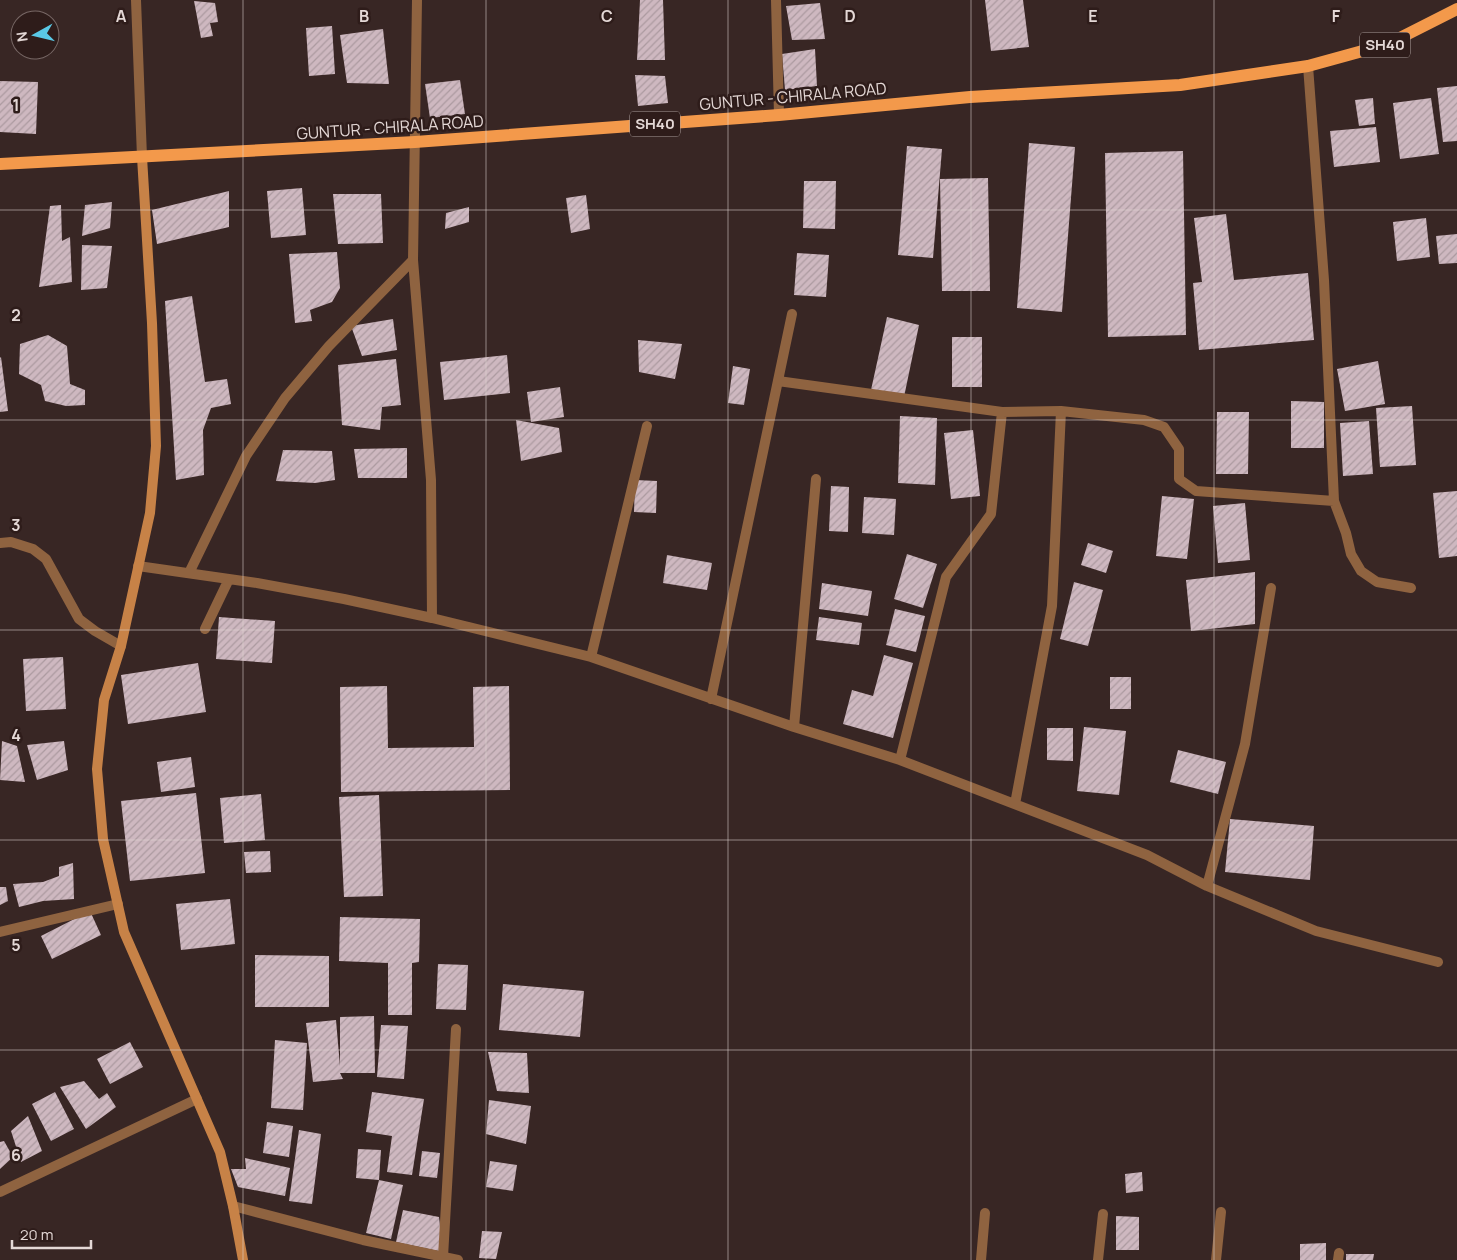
<svg xmlns="http://www.w3.org/2000/svg" width="1457" height="1260" font-family="Manrope,sans-serif">
<defs>
<pattern id="building-hatch" width="6" height="6" patternUnits="userSpaceOnUse" patternTransform="scale(1.25)"><rect width="6" height="6" fill="#ceb8c0"/><path d="M-1 1l2-2M0 6l6-6M5 7l2-2" fill="none" stroke="#ac9aa0"/></pattern>
</defs>
<rect width="100%" height="100%" fill="#382624"/>
<!-- building -->
<path fill="url(#building-hatch)" d="M640,0h23l2,60h-28z
M985,0h38l6,47 -38,4z
M194,1l21,2 3,19 -8,1 3,13 -12,2z
M820,3l5,36 -33,1 -6,-34z
M332,26l3,48 -26,2 -3,-48z
M383,29l6,55 -42,-1 -7,-48z
M815,49l2,37 -32,4 -3,-36z
M635,75l30,1 3,27 -30,3z
M460,80l5,34 -35,4 -5,-34z
M0,81l38,1 -2,52 -36,-2z
M1457,86v55l-14,1 -6,-54z
M1373,98l2,26 -16,2 -4,-26z
M1431,98l8,56 -39,5 -7,-56z
M1376,127l4,35 -46,5 -4,-36z
M1029,143l46,4 -13,165 -45,-4z
M907,146l35,3 -9,109 -35,-3z
M1183,151l3,184 -78,2 -3,-184z
M988,178l2,113h-48l-2,-112z
M804,181h32l-1,48 -32,-1z
M302,188l4,47 -35,3 -4,-47z
M229,191v36l-72,17 -5,-34z
M333,194h48l2,49 -45,1z
M586,195l4,34 -19,4 -5,-35z
M112,202l-2,26 -28,8 3,-31z
M61,205l1,36 8,-4 2,45 -33,5 11,-81z
M469,207v15l-24,7 1,-16z
M1226,214l8,66 74,-7 6,67 -115,10 -6,-67 9,-1 -8,-64z
M1426,218l4,39 -33,4 -4,-39z
M1457,234v29l-18,1 -3,-28z
M82,245l30,1 -5,42 -26,2z
M337,252l3,36 -8,14 -22,8 2,11 -17,2 -6,-69z
M797,253l32,2 -3,42 -32,-2z
M192,296l13,86 22,-3 4,25 -20,4 -8,22 1,45 -28,5 -11,-179z
M887,317l32,8 -15,72 -33,-7z
M393,319l4,31 -35,6 -11,-30z
M48,335l19,11 3,38 15,6v15l-19,1 -21,-5 -4,-16 -22,-11 1,-30z
M952,337h30v50h-30z
M638,340l44,4 -7,35 -36,-7z
M507,355l3,38 -66,7 -4,-38z
M1,357l7,54 -8,1v-54z
M396,359l5,46 -19,2 -2,23 -38,-5 -4,-60z
M1378,361l7,43 -40,7 -8,-42z
M733,366l17,3 -6,36 -16,-2z
M560,387l4,30 -33,5 -4,-30z
M1291,401l33,1v46h-33z
M1412,406l4,59 -36,2 -4,-59z
M1217,412h32l-1,62h-32z
M900,416l37,2 -2,67 -37,-2z
M516,420l43,8 3,24 -41,9z
M1369,421l4,53 -30,2 -3,-53z
M973,430l7,66 -29,3 -7,-66z
M407,448v30h-49l-4,-29z
M283,450l49,1 3,29 -20,3 -39,-2z
M635,480l22,1 -1,32 -22,-1z
M831,486l18,1 -1,45 -19,-1z
M1457,491v65l-18,2 -6,-65z
M1162,496l32,3 -7,60 -31,-3z
M864,497l32,2 -2,36 -32,-2z
M1245,503l5,57 -32,3 -5,-57z
M1088,543l25,8 -7,22 -25,-8z
M907,554l30,10 -14,44 -29,-9z
M667,555l45,8 -5,27 -44,-7z
M1255,572v52l-64,7 -5,-51z
M1074,582l29,8 -15,56 -28,-7z
M822,583l50,8 -4,25 -49,-7z
M895,609l30,7 -9,36 -30,-7z
M219,617l56,4 -3,42 -56,-4z
M819,617l43,6 -3,22 -43,-5z
M884,655l29,8 -20,75 -50,-14 9,-34 21,6z
M63,657l3,52 -40,2 -3,-52z
M198,663l8,49 -78,12 -7,-49z
M1110,677h21v32h-21z
M387,686l1,62 86,-1 -1,-60 36,-1 1,104 -169,2 -1,-105z
M1084,727l42,4 -7,64 -42,-4z
M1047,728h26v33l-26,-1z
M2,741l15,5 8,36 -25,-2z
M64,741l4,29 -31,10 -10,-35z
M1178,750l48,12 -8,32 -48,-12z
M191,757l4,30 -34,5 -4,-30z
M196,793l9,80 -75,8 -9,-80z
M261,794l4,46 -41,3 -4,-45z
M379,795l4,101 -39,1 -5,-100z
M1230,819l84,7 -4,54 -85,-8z
M270,851l1,21 -25,1 -2,-21z
M73,863l1,36 -31,2 -24,6 -6,-23 30,-2 16,-6v-9z
M0,887h6l2,14 -8,4z
M230,899l5,45 -54,6 -5,-46z
M90,911l11,24 -49,24 -11,-23z
M340,917l80,2 -1,43 -7,1v52h-24v-52l-49,-2z
M255,955l74,1v51h-74z
M438,964l30,1 -2,45 -30,-1z
M503,984l81,7 -4,46 -81,-7z
M374,1016l1,57h-35l3,6 -30,3 -7,-59 30,-3 4,46v-49z
M381,1025l27,1 -4,53 -27,-2z
M275,1040l32,3 -4,67 -32,-2z
M130,1042l13,25 -33,17 -13,-25z
M488,1052l39,1 2,40 -32,-2z
M84,1081l15,18 8,-6 9,14 -30,22 -26,-42z
M55,1092l19,37 -23,12 -19,-37z
M372,1092l52,7 -12,76 -25,-3 5,-36 -26,-4z
M489,1100l42,6 -5,38 -40,-10z
M28,1116l14,35 -21,11 -10,-31z
M267,1122l26,4 -4,31 -26,-4z
M299,1130l22,4 -9,70 -23,-3z
M4,1141l9,16 -13,12v-27z
M358,1149l23,1 -2,30 -23,-2z
M422,1151l18,2 -3,25 -18,-2z
M245,1158l45,10 -5,28 -47,-9 -7,-18h15z
M490,1161l27,4 -4,26 -27,-4z
M1142,1172l1,19 -17,2 -1,-19z
M379,1180l24,5 -12,54 -25,-6z
M403,1210l36,7 4,35 -47,-10z
M1116,1216l23,1v33h-23z
M482,1231l20,1 -6,27 -17,-1z
M1326,1243v17h-26v-16z
M1346,1254h28l-1,6h-27z"/>
<g fill="none" stroke-linecap="round" stroke-linejoin="round">
<!-- minor -->
<path stroke="#8f6340" stroke-width="10" d="M136,0l6,157
M417,0l-4,260 18,220 1,138
M776,0l3,115
M1308,66l16,214 10,221 12,32 5,21 10,17 16,11 34,6
M778,381l224,31 59,-1 83,9 20,7 15,22v30l17,12 138,10
M0,543l11,-1 22,7 13,10 33,60 16,12 26,15
M138,566l119,17 87,16 88,19 159,39 203,70 106,33 247,95 60,31 109,45 122,31
M189,573l57,-117 39,-58 44,-52 84,-86
M205,629l24,-50
M591,657l56,-231
M711,699l81,-385
M794,727l22,-248
M900,760l46,-183 45,-63 11,-102
M1015,804l37,-198 9,-195
M1207,886l38,-142 26,-156
M0,932l118,-28
M0,1192l197,-93
M233,1206l130,34 95,20
M443,1257l13,-228
M981,1260l4,-47
M1098,1260l5,-46
M1216,1260l5,-48
M1338,1260l1,-7"/>
<!-- secondary -->
<path stroke="#c78247" stroke-width="10" d="M142,157l10,166 4,123 -6,67 -29,133 -17,54 -7,69 6,70 21,93 96,220 13,54 10,54"/>
<!-- primary -->
<path stroke="#f3994b" stroke-width="12" d="M0,164l415,-22 364,-27 191,-18 210,-12 128,-19 80,-22 69,-35"/>
</g>
<!-- grid -->
<path fill="none" stroke="#e4d8d6" stroke-width="1" stroke-opacity="0.55" d="M243,0v1260M486,0v1260M728,0v1260M971,0v1260M1214,0v1260M0,210h1457M0,420h1457M0,630h1457M0,840h1457M0,1050h1457"/>
<g text-anchor="middle" stroke-width="5" stroke-linejoin="round" paint-order="stroke">
<!-- shield labels -->
<g fill="#2e1c1a" stroke="#ada09e" stroke-width="1">
<rect x="1360" y="32.5" width="50" height="25" rx="4"/>
<rect x="630" y="111.5" width="50" height="25" rx="4"/>
</g>
<g font-size="15" font-weight="bold" fill="#e4d8d6">
<text x="1385" y="50">SH40</text>
<text x="655" y="129">SH40</text>
</g>
<!-- street labels -->
<g font-size="16" fill="#e4d8d6" stroke="#2e1c1a">
<text transform="translate(793 96) rotate(-5)" y="6">GUNTUR - CHIRALA ROAD</text>
<text transform="translate(390 127) rotate(-4)" y="6">GUNTUR - CHIRALA ROAD</text>
</g>
</g>
<g font-size="16" text-anchor="middle" font-weight="bold" fill="#e4d8d6" stroke="#2e1c1a" stroke-width="5" stroke-linejoin="round" paint-order="stroke">
<text x="121" y="22">A</text>
<text x="364" y="22">B</text>
<text x="607" y="22">C</text>
<text x="850" y="22">D</text>
<text x="1093" y="22">E</text>
<text x="1336" y="22">F</text>
<text x="16" y="111">1</text>
<text x="16" y="321">2</text>
<text x="16" y="531">3</text>
<text x="16" y="741">4</text>
<text x="16" y="951">5</text>
<text x="16" y="1161">6</text>
</g>
<!-- north arrow -->
<g transform="translate(35 35) rotate(262)"><circle r="24" fill="#2e1c1a" stroke="#776765"/>
<path d="M0-4L9 19L0 12L-9 19Z" fill="#5ac8e6"/>
<text y="-8" font-size="14" font-weight="bold" text-anchor="middle" fill="#e4d8d6">N</text>
</g>
<!-- scale -->
<path d="M12 1240v8h79v-8" fill="none" stroke="#e4d8d6" stroke-width="2.5"/>
<text x="20" y="1240" font-size="15" fill="#e4d8d6" stroke="#2e1c1a" stroke-width="4" paint-order="stroke">20 m</text>
</svg>
